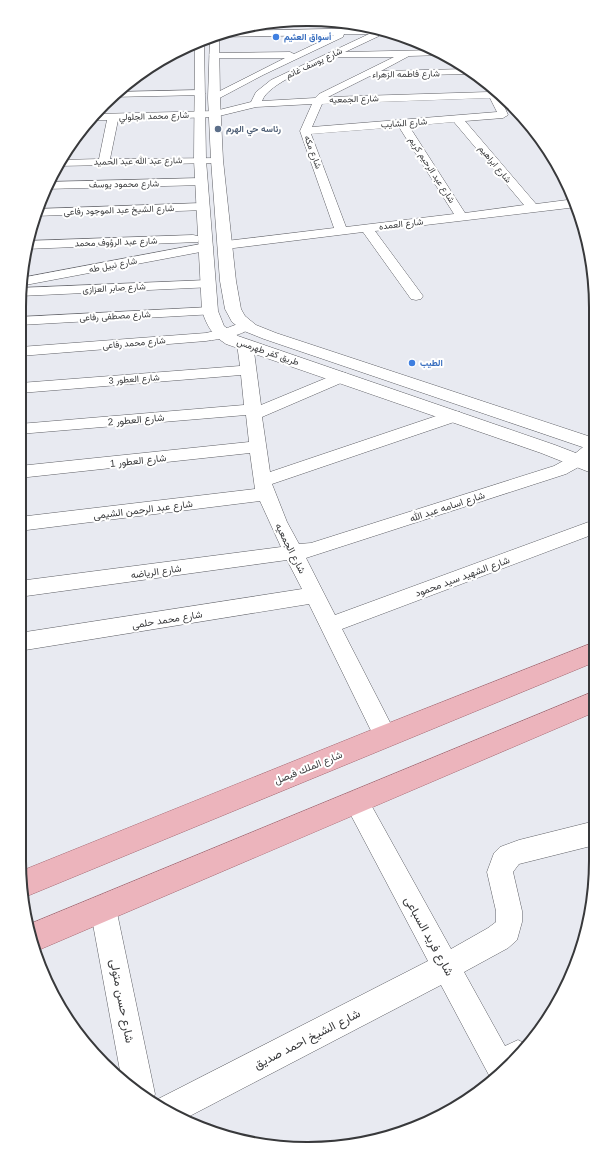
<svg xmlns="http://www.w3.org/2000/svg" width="615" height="1168" font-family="Arial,Vazirmatn,sans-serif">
<rect width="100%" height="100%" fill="#e8eaf1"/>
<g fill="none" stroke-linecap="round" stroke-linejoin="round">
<!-- minor casing -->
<g stroke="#5f6066" stroke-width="1">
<path id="minor" d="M380,28l11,4 -11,2 -1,2 -34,16 92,-2 7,5 -35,1 -28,15 85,-2 7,5 -103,2 -42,21 160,-5 -3,-6 2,-2 10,6 11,25 -5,3 -38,3 71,83 39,-5 2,8 -202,24 48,65 -2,3 -5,1 -5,-1 -48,-67 -137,17 -5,-1 -2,-3 2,-3 5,-1 108,-13 -34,-97 12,-27 -56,3 -41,10 -97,3 -8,39 111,-1 2,2 -2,2 -4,1 -160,3 4,-6 38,-1 8,-39h-17l6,-6 119,-3 36,-9 5,-10 15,-12 98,-46h-25l-1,3 -80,38 -49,26 -4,-1 -1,-2 1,-2 75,-38h-71l-5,-3 2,-2 79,-1 4,2 40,-19 -118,2 -3,-2 15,-4zM334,57h60l-75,37 -4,4 -53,3c6,-18 55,-36 72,-44zM490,98l7,14 -185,15 10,-23zM454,122l70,83 -59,8 -56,-87zM399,127l55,87 -108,13 -35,-93z
M200,90l5,3 -1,2 -93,2 5,-5z
M521,116l16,16 3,7 -5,-1 -17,-17 -1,-2z
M201,178l4,1 2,3 -2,3 -160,4 3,-7z
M202,203l4,1 2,3 -2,3 -171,6 3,-7z
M193,235l5,1 1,3 -1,3 -172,7 1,-8z
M206,243l5,1 2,3 -2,3 -191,36 1,-8z
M208,280l5,1 2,3 -2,3 -193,9v-8z
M210,307l5,1 2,3 -2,3 -195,11v-8z
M246,321l5,1 2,3c-7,11 -34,14 -47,16l-186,15v-9l186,-14 21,-5z
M245,339l5,2 3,3 8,61 75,-31 6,-2 6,2 2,3 -2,3 -86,37 8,55 178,-60 6,-1 6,1 2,4 -2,4 -188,64 15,38 12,22 12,-1 243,-77 18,-10 16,-13 6,-2v15l-10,8 -18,10 -260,84 29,57 259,-95v14l-252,95 55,107 -4,7 -8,3 -8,-3 -68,-139 -290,47v-18l283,-44 -15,-29 -268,37v-16l262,-34 -21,-46 -241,30v-14l236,-28 -5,-36 -231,25v-12l230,-24 -3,-27 -227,19v-10l225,-19 -3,-30 -221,18v-10l220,-17 -3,-22 3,-3z
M356,791l9,3 86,155 37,-21 8,-6v-11l-9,-39 7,-19 6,-6 19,-7 76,-19v24l-76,19 -6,8 9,39v11l-5,18 -9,8 -44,24 41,74 13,-6 8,4 -15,21 -20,14 -50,-94 -255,133 -30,-14 2,-5 270,-138 -84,-159 3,-8z
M103,895l9,4 4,9 39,186 -3,8 -5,-1 -26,-25 -31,-168 4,-9z"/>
</g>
<!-- tertiary casing -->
<g stroke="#5f6066" stroke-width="1">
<path id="tertiary" d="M219,33l1,65 3,62 13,121 5,28 4,7 11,9 20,8 318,105v13l-330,-112 -20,-8 -12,-9 -7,-13 -5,-28 -9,-121 -3,-62 2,-62z
M204,39l2,121 12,151 6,15 14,10 317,109 39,15v14l-53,-21 -315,-109c-14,-9 -19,-18 -24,-33l-8,-151 1,-117z"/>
</g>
<!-- primary casing -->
<g stroke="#a56872" stroke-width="1">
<path id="primary" d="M595,642v20l-570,235 -4,-26 355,-143z
M595,691v21l-561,240 -4,-28z"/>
</g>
<!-- minor -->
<use href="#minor" fill="#fff" fill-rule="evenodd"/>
<!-- tertiary -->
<use href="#tertiary" fill="#fff" fill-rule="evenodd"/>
<!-- primary -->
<use href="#primary" fill="#ecb4bc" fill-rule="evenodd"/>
</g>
<!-- markers -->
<g fill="#3f7fe0" stroke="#fff" stroke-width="1.5">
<circle cx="276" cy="37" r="4"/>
<circle cx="412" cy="363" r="4"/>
</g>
<circle fill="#5c6f8a" stroke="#fff" stroke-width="1.5" cx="218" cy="129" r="4"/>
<g text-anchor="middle" stroke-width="4" stroke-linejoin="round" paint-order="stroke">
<!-- far-shop labels -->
<g font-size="9" font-weight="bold" fill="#366cbe" stroke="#fff" text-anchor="start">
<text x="284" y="40">أسواق العثيم</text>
<text x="420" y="366">الطيب</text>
</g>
<!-- far-street labels -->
<g font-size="9" fill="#38393b" stroke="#fff">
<text transform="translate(314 63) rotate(-25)" y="3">شارع يوسف غانم</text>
<text transform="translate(406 74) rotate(-1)" y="3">شارع فاطمه الزهراء</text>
<text transform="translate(354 99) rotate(-2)" y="3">شارع الجمعيه</text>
<text transform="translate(154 116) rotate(-2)" y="3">شارع محمد الجلولي</text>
<text transform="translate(404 123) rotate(-4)" y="3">شارع الشايب</text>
<text transform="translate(313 152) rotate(70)" y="3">شارع مكه</text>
<text transform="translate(138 161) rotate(-1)" y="3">شارع عبد الله عبد الحميد</text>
<text transform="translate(495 164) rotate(50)" y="3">شارع ابراهيم</text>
<text transform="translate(432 170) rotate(57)" y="3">شارع عبد الرحيم كريم</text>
<text transform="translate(124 184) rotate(-1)" y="3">شارع محمود يوسف</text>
<text transform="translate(119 210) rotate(-2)" y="3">شارع الشيخ عبد الموجود رفاعى</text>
<text transform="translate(401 224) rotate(-7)" y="3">شارع العمده</text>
<text transform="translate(116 242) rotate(-2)" y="3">شارع عبد الرؤوف محمد</text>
<text transform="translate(113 265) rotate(-11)" y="3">شارع نبيل طه</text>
<text transform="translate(114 288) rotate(-3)" y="3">شارع صابر العزازى</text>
<text transform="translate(115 316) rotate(-3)" y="3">شارع مصطفى رفاعى</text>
<text transform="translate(134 343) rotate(-5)" y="3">شارع محمد رفاعى</text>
<text transform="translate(268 352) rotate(19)" y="3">طريق كفر طهرمس</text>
<text transform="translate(134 379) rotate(-4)" y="3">شارع العطور 3</text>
</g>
<!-- far-service labels -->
<g font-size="9" font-weight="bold" fill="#4e5e75" stroke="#fff" text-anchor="start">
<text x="226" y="132">رئاسه حي الهرم</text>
</g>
<!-- street labels -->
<g font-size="10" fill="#38393b" stroke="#fff">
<text transform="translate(136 419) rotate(-5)" y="4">شارع العطور 2</text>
<text transform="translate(138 460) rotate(-6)" y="4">شارع العطور 1</text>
<text transform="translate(447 506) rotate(-18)" y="4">شارع اسامه عبد الله</text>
<text transform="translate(143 509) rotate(-7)" y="4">شارع عبد الرحمن الشيمى</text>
<text transform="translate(291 548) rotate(63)" y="4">شارع الجمعيه</text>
<text transform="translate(156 571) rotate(-8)" y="4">شارع الرياضه</text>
<text transform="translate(462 576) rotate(-20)" y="4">شارع الشهيد سيد محمود</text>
<text transform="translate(167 619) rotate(-9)" y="4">شارع محمد حلمى</text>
<text transform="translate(308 767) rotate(-22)" y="4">شارع الملك فيصل</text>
</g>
<!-- near-street labels -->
<g font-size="12" fill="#38393b" stroke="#fff">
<text transform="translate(429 936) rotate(61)" y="4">شارع فريد السباعى</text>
<text transform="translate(122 1001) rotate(79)" y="4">شارع حسن متولى</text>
<text transform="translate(307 1039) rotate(-27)" y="4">شارع الشيخ احمد صديق</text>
</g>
</g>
<!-- crop -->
<path d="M0 0H615V1168H0ZM307 26H308A281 281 0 0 1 589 307V861A281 281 0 0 1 308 1142H307A281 281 0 0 1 26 861V307A281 281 0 0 1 307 26Z" fill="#fff" fill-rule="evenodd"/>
<path fill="none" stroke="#38393b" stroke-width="2" d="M307 26H308A281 281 0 0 1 589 307V861A281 281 0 0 1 308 1142H307A281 281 0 0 1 26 861V307A281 281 0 0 1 307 26Z"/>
</svg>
